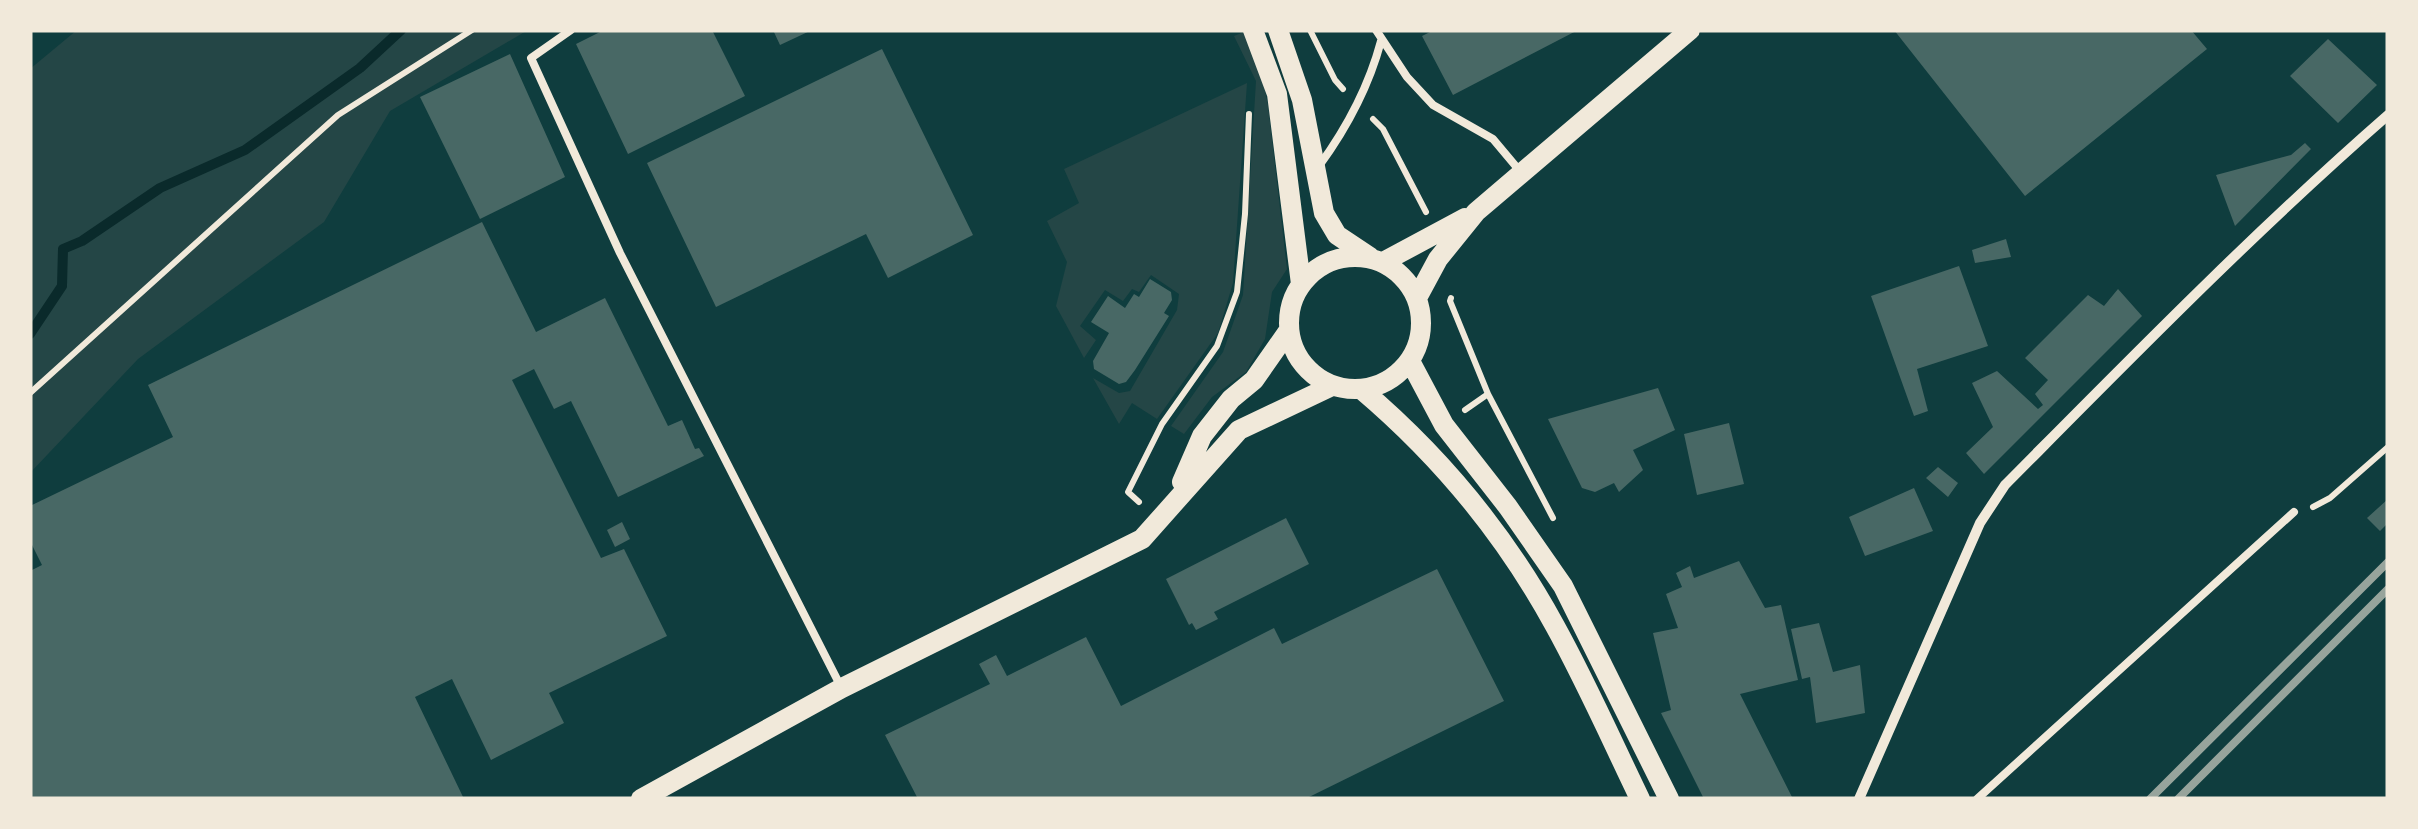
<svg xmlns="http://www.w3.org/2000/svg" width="2418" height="829" font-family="Overpass,sans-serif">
<rect width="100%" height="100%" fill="#0f3d3e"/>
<!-- green -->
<path fill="#244646" d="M77,30h451l-138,81 -66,111 -186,137 -108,114v-404z
M1244,32l16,35 8,38 19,164 -15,23 -7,47 -19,33 -34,25 -28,37 -13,-8 52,-74 20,-57 13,-214 -22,-45z
M1247,83l-14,200 -15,50 -61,86 -25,-16 -13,21 -26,-46 26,15 11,-2 47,-81 2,-16 -28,-19 -12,17 -7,-3 -9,12 -18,-11 -25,36 16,14 -12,18 -28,-52 11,-44 -20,-41 32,-18 -15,-34z"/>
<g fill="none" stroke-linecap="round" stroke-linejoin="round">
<!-- stream -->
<path stroke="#0a2a2b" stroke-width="10" d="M30,334l32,-48 1,-37 19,-8 78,-53 85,-38 115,-82 41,-38"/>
</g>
<!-- building -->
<path fill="#486865" d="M604,30h108l33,66 -117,58 -52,-110z
M773,30h39l-32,15z
M1434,30h144l-125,65 -31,-59z
M1894,30h297l16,19 -182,147z
M2328,39l49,46 -39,38 -48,-47z
M882,49l91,186 -85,43 -22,-44 -150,73 -69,-144z
M510,54l55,123 -85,42 -60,-122z
M2305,143l6,6 -76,77 -19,-51 75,-20z
M482,222l54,110 69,-34 63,128 14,-6 13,29 4,-1 5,8 -86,41 -47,-96 -17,8 -20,-40 -22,11 89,178 23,-9 43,87 -118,57 15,30 -73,37 -39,-81 -37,18 49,102h-434v-228l12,-6 -12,-24v-35l143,-69 -25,-52z
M2006,239l5,18 -36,6 -3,-13z
M1959,266l29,80 -71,23 11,42 -14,5 -43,-120z
M1150,279l21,13 1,8 -8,13 5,3 -34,54 -9,12 -7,2 -25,-15 -1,-8 16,-28 -18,-11 17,-26 17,12 9,-14 5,3z
M2118,289l24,27 -158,158 -18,-21 27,-26 -21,-44 25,-12 41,38 5,-4 -8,-11 13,-14 -23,-22 63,-63 16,11z
M1658,388l17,42 -42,20 10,20 -24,22 -5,-9 -19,9 -13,-4 -34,-69z
M1729,423l15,61 -47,11 -13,-61z
M1938,467l20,16 -10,14 -22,-19z
M1914,488l19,43 -68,25 -16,-39z
M2388,499v24l-8,8 -13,-13z
M1286,518l23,46 -95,48 4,7 -22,11 -4,-7 -3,2 -23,-46z
M622,522l8,17 -15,8 -8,-17z
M1739,561l26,47 16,-3 17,75 -58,14 53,105h-89l-43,-86 10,-3 -18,-77 25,-5 -12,-34 16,-7 -6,-14 14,-7 4,12z
M1437,569l67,132 -199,98h-387l-33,-64 105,-51 -11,-20 17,-9 11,21 79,-39 35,69 153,-78 8,16z
M1819,623l14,49 27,-7 5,48 -49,10 -6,-46 -8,2 -11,-50z"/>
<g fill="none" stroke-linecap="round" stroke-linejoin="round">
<!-- path -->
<path stroke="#f1e9da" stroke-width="6" d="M1310,30l25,50 8,9
M1373,119l10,10 43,83
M1451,298l-1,3 38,93 -23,16
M30,393l308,-278 134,-85
M1488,394l65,124
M1139,502l-11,-10 34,-68 55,-78 20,-54 8,-78 4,-100
M2313,507l17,-9 58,-51"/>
<!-- service -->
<path stroke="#f1e9da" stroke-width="8" d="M571,30l-40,28 89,195 220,432
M1376,30l31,47 26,28 60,34 26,31
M1319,166c27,-37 50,-80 62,-125
M1977,799l317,-287"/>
<!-- minor -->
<path stroke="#f1e9da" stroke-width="10" d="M1859,799l121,-276 25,-38c125,-126 249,-253 383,-370"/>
<!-- secondary -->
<path stroke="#f1e9da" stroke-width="20" d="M1253,30l24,64 24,190
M1278,30l24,70 22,113 13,22 33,22
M1289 323a66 66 0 1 1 132 0a66 66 0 1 1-132 0Z
M1383,262l82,-44
M1417,298l21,-39 38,-47 214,-182
M1410,361l34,64 64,82 55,79 106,213
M1361,389c78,66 145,147 194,237 31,56 57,115 85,173
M1182,482l20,-46 29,-37 23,-19 35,-50
M641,799l201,-111 300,-149 97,-109 93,-44"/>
<!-- rail -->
<path stroke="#97a49c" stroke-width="8" d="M2150,799l238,-237
M2178,799l210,-210"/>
</g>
<!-- border -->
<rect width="2418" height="829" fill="none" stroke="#f1e9da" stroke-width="65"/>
</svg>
